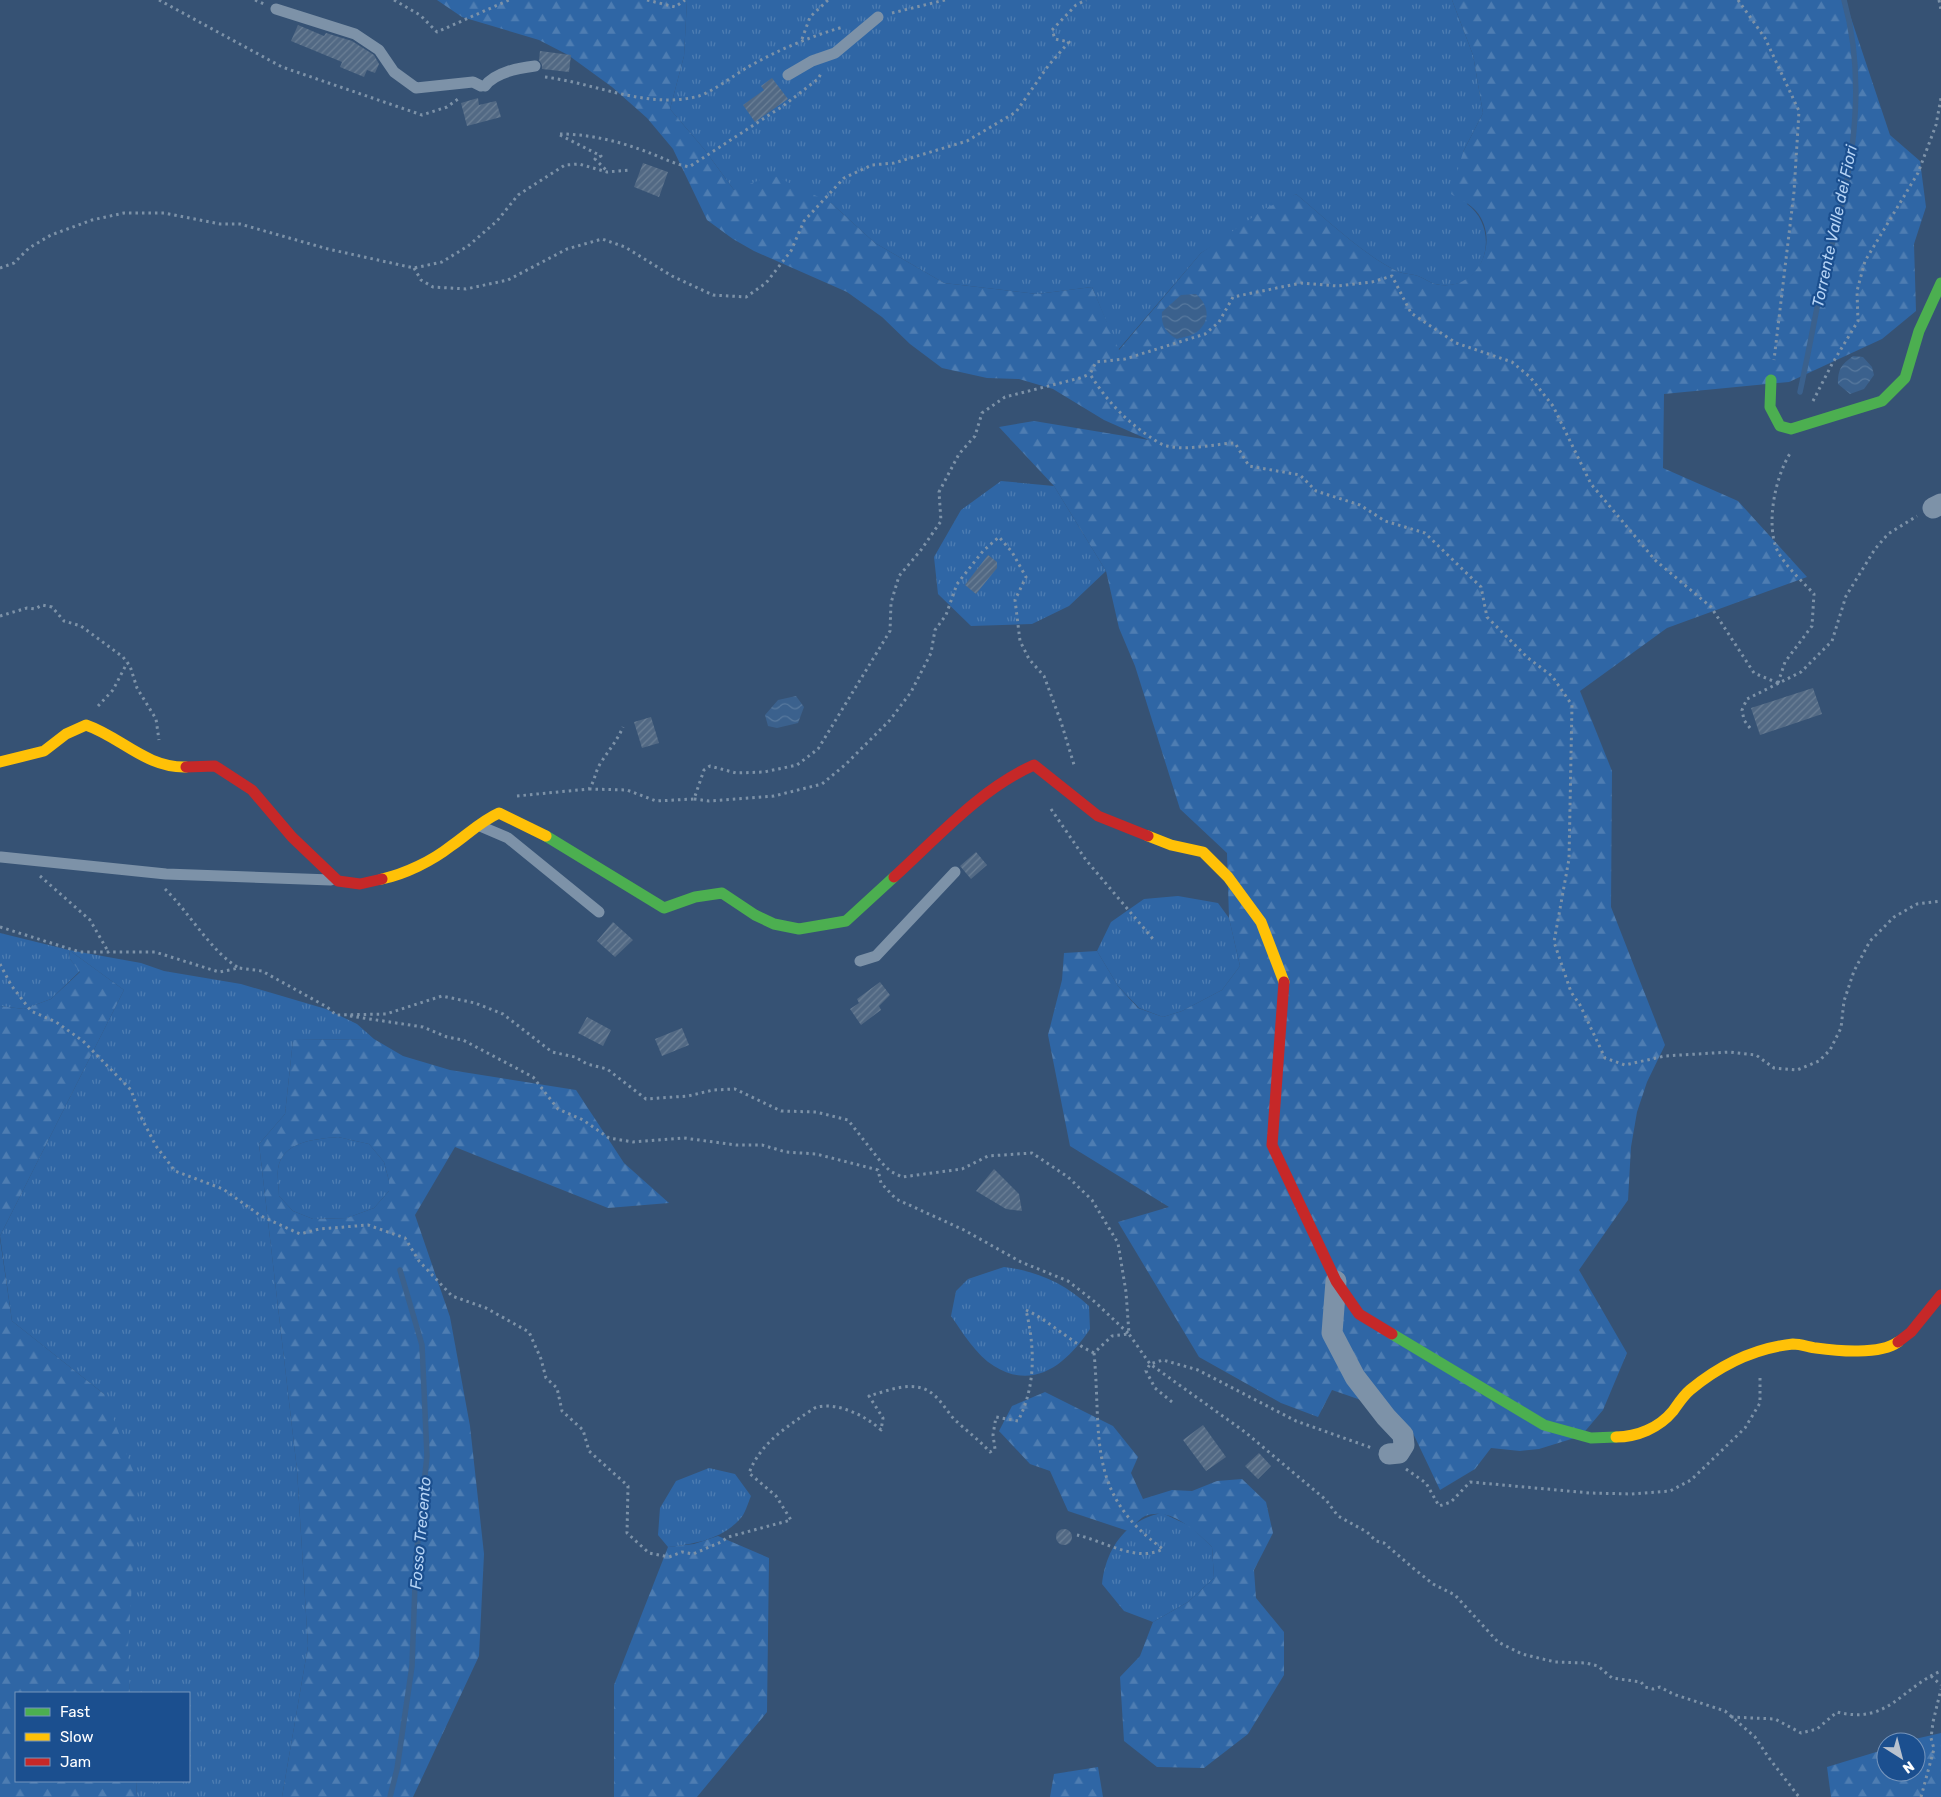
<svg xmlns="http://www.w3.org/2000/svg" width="1941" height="1797" font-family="Rubik,sans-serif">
<defs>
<pattern id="grass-tufts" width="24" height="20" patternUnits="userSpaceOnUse" patternTransform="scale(1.25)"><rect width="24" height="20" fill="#2f66a5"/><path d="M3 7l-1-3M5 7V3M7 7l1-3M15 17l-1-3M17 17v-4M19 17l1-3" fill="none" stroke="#4e7db2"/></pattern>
<pattern id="forest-firs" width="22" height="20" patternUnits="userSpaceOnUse" patternTransform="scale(1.25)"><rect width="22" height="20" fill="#2f66a5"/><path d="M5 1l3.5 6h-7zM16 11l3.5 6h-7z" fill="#4e7db2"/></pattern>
<pattern id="water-waves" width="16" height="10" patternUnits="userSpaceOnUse" patternTransform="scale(1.25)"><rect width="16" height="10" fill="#3b618d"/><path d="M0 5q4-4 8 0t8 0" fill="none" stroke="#58799e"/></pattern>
<pattern id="building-hatch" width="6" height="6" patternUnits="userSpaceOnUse" patternTransform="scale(1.25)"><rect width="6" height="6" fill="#526984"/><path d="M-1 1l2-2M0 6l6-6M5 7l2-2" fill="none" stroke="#6c8096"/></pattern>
</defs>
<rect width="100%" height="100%" fill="#365274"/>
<!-- grass -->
<path fill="url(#grass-tufts)" d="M687,0h765l21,55 10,58 -20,39 4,52c36,26 18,91 -32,80 -6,-2 -12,-6 -17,-8 -6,-2 -13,-2 -19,-4 -32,-14 -75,-55 -103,-78l-95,59 -83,97 -26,-63 -55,7 -93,-11 -69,-40 -44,-40 -97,-13 -30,-41 -34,-40 14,-53z
M1001,481l53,5 52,85 -37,35 -37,18 -61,2 -33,-32 -4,-37 27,-47z
M1178,896l40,7 11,15 11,48 -18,24 -40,21 -19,6 -24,-9 -21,-22 -21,-35 14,-29 33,-23z
M0,933l69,17 72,13 23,8 77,13 85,25 31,15 17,15 -81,1 -8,74 -26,30 38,326 11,176 -26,151h-145l-1,-16h53v-88h-59l-26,-299 -92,-73 -12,-85 124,-246 -55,-40 1,9 10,12 -29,28 -27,10 -24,-3z
M338,1137l31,7 15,18 5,19v10l-15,17 -27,10 -34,1 -20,-8 -14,-15c0,-8 -2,-18 -1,-27 4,-28 38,-30 60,-32z
M1004,1267c33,4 60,16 85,39l1,23c-22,33 -55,63 -96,37 -18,-11 -31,-33 -43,-50l5,-25 12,-12z
M709,1468l26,6 16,22c-3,7 -6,19 -12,24 -19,20 -45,24 -71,27l-10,-12 2,-27 16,-27z
M1162,1513l28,13 22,21 2,31 -26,24 -35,20 -29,-11 -22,-27c4,-36 24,-64 60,-71z"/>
<!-- forest -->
<path fill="url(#forest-firs)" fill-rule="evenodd" d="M437,0h250l-3,56 -14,53 34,40 30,41 39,-15 58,28 44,40 69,40 93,11 55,-7 27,63 82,-97 65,-45 30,-14c28,23 71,64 103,78 6,2 13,2 19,4 5,2 11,6 17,8 44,10 66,-45 41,-73 -6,-7 -17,-12 -25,-17l12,-42 20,-39 -10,-58 -21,-55h393l45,135 30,26 6,46 -12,37 2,67 -34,28 -93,43 -125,12 -1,74 75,33 69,76 -140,51 -87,63 32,80 -1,136 54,138 -18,37 -10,30 -6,35 -3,53 -49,70 48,83 -24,57 -22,26 -42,13 -19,2 -29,-3 -16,21 -35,21 -29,-61 -53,-30 -26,-9 -14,27 -37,-14 -82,-46 -81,-135 51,-15 -99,-61 -22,-111 14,-55 2,-27 33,-2 21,35 20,22 25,9 19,-6 40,-21 18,-24 -11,-48 -2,-65 -47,-44 -45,-143 -16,-38 -13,-57 -52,-85 -55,-59 35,-6 115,19 -45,-20 -51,-31 -34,-10 -32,-1 -45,-10 -32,-24 -28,-27 -35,-25 -93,-41 -21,-12 -26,-19 -34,-71 -26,-31 -35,-31 -44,-32 -29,-15 -77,-23z
M69,950l55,40 -124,246v-230l24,3 27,-10 29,-27 -10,-13z
M374,1039l29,17 47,14 126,20 48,73 45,40 -61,5 -153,-61 -40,68 35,102 20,109 14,128 -5,102 -66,141h-131l26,-151 -11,-176 -38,-326 26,-30 8,-74zM338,1137l31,7 15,18 5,19v10l-15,17 -27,10 -34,1 -20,-8 -14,-15c0,-9 -2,-19 -1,-27 4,-28 38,-30 60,-32z
M0,1239l12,82 92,73 34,90 -10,164 2,45h-114v88h120l1,16h-137z
M1045,1392l68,34 25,31 -7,16 12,26 29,-9 20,1 25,-10 25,-2 24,23 7,31 -19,37 2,28 28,34v43l-36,59 -44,34 -47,-1 -33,-26 -4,-64 20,-21 13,-34 35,-20 26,-24 -2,-31c-17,-16 -41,-41 -67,-31 -6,3 -12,11 -17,15l-60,-20 -18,-40 -20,-7 -31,-33 13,-25z
M718,1536l51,22 -2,154 -70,85h-83v-112l54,-138 26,-3z
M1941,1733v64h-110l-4,-30 59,-18v23h30v-30h-14z
M1098,1767l5,30h-53l4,-23z"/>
<!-- water -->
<path fill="url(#water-waves)" d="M1196,294c13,11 15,27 1,38 -5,4 -14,5 -20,7 -12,-7 -16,-14 -15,-27l19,-17z
M1853,356l10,1 9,10 2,8 -10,14 -14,5 -12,-10c0,-15 3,-19 15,-28z
M796,696l8,11 -6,16 -21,5 -9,-2 -3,-11 13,-15z"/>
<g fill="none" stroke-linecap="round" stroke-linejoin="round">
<!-- stream -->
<path stroke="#3b618d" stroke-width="5.5" d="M1800,392c9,-41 16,-82 25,-123 4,-17 11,-34 14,-51 17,-72 25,-147 5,-218
M390,1797l7,-28 15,-103 4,-108 11,-102 -5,-111 -22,-75"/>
</g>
<!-- building -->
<path fill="url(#building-hatch)" d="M298,25l26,11 2,-3 26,8 22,14 5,9 -4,9 -8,-3 -3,7 -24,-10 2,-5 -51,-21z
M540,51l31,4 -2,17 -27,-3v-4l-3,-5z
M772,78l16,21 -33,23 -12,-17 21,-15 -3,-4z
M478,98l1,7 17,-4 5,16 -34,9 -6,-23z
M643,163l25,9 -9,25 -25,-10z
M988,555l9,7v6l-21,26 -11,-9z
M1813,688l9,26 -62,21 -9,-27z
M651,717l8,26 -17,5 -8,-26z
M976,852l11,13 -16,14 -11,-13z
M613,922l20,18 -18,17 -18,-16z
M880,982l10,13 -11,11 2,4 -20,15 -11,-16 9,-6 -2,-4z
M587,1017l24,13 -8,16 -25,-13z
M682,1028l7,17 -27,11 -7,-17z
M994,1169l25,25 3,17 -16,-2 -30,-18z
M1203,1425l23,32 -20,14 -23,-31z
M1259,1453l12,13 -13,13 -13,-13z
M1056 1537a8 8 0 1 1 16 0a8 8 0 1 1-16 0Z"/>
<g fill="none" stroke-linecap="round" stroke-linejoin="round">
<!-- path -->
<path stroke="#7d92a8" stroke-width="3" stroke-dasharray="2.5 4" stroke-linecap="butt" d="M159,0l123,67 140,48 25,-8 11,-8
M255,0l9,4
M394,0l26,15 17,17 72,-32
M647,0l28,7 10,-7
M1738,0l27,38 34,73 -5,81 -20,168
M1939,0l2,10
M892,13l53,-13
M802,39l8,-22 18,-17
M545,77c50,6 103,33 154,19 15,-5 35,-21 49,-29 30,-17 61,-30 95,-40
M560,134c26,0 54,6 79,15 18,6 31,14 50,18l94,-61 35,-27 4,-7
M560,135l41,21 -6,3 12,12
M0,268l14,-5 15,-15 22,-13 41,-15 32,-7h40l56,11h20l88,25 86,19 28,-6 26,-16 29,-25 21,-26 47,-30 14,-1 28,8 24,-2
M414,268l7,12 12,7 33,2 42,-9 59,-31 35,-10 23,8 47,29 41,19 33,2 20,-14 25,-32 13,-30 40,-43 28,-13 22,-2 73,-22 49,-29 32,-46 21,-24 -14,-3 -3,-9 24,-25 10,-5
M1813,401l19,-37 26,-43 -1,-30 8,-30 53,-88 18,-48 5,-27
M0,616l27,-8 8,1 7,-4 10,2 12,14 17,5 42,31 7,9 7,22 19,31 3,21
M1778,683l-24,-10 -43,-66 -56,-47 -64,-76 -38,-78 -23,-29 -18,-15 -56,-19 -45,-30 -19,-37 -20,6 -35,4 -36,-3 -68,14 -14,25 -14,12 -80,25 -29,3 -6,12c16,26 35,46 60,63 5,3 11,8 17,9 22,5 46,-2 68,-3l14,23 51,9 16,16 44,14 25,16 40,12 56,54 6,30 41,41 24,18 20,29 -3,154 -15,83 17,50 9,13 25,53 20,7 40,-9 65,-4 26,3 18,13 23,2 22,-9 11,-11 11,-22 3,-27 10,-30 16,-30 24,-24 23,-13 24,-3
M1778,683l7,-21 27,-36 2,-32c-12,-13 -27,-26 -36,-42 -13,-26 -3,-76 13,-100
M98,706l15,-16 14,-27
M1750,728l-6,-8 -2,-10 5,-11 54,-27 31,-31 14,-45 29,-47 13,-15 29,-18
M589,789l38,1 29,11 38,-2 10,-29 6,-4 26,7 28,-1 33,-7 21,-16 72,-118 1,-28 8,-27 22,-26 20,-29 -2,-29 20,-38 16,-18 7,-23 23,-16 75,-19 10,-4
M517,796l72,-7c6,-8 6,-17 11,-25 8,-13 17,-23 23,-37
M694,799l15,2 65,-5 48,-12 24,-20 44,-44 21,-28 20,-39 4,-23 11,-15 11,-31 26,-33 16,-14 13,15 14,25 -11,23 5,41 9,18 15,17 17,46 14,46
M1051,809l35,51 67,79
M40,876l50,44 19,33
M165,889c24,23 47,64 74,79
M0,927l80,25h75l64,20 20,-4 23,3 65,36 9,8 50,-1 56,-18 33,7 28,11 49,38 23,5 12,7 20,5 39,30 42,-3 25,-6 22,-1 46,22 35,1 32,8 33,42 9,9 12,6 60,-8 26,-13 44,-3 36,24 24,23 26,43 8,49 3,42 21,30 95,68 81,68 12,16 29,16 9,9 8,2 29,25 20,16 22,11 43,47 24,12 33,8 31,1 12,3 14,12 29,4 4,5 8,2 7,-2 13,7 52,17 30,26 14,21 30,39
M0,964l11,21 20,26 25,11 27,19 48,49 9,25 16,31 19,25 48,18 38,27 39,18 19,-5 49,-4 37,13 14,23 33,35 34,12 43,24 12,27 5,19 11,10 5,23 21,19 6,21 39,35 -1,47 22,20 20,4 13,-5 11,2 28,-12 7,-5 63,-17 -15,-24 -27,-23c11,-28 32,-42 55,-58 4,-2 9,-7 13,-8 21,-5 49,9 64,23l2,-12 -14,-22c21,-6 48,-18 66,0 8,7 13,17 20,24 12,11 24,20 35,32l5,-3 -2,-14 3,-18 22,4c18,-35 17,-73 8,-111
M350,1016l73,11 24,10 16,3 70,37 25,32 25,11 26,18 24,4 51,-4 52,7h26l24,7 30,2 62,16 3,13 15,16 68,31 57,32 47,19 27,21 34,32 -17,2 -18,17c8,83 -9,140 69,196 -26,14 -59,-8 -86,-14
M1026,1310c24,11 44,32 68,43
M1172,1402l-17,-14 -9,-17 4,-7 13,-4 35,10 98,51 76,27
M1406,1469l20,14 13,23 12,-4 19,-20 120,11 41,1 39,-3 21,-11 54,-52 15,-25v-28
M1931,1676l10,9
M1731,1717l44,2 26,14 16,-4 20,-17c51,13 64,-24 104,-41
M1921,1797l13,-48 -3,-11 2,-16 8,-33"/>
<!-- lane -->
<path stroke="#7d92a8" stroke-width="11" d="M276,9l79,25 24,16 15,22 22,16 57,-6 8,4
M788,75l24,-14 23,-8 43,-36
M485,86c10,-14 34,-18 50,-20
M480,826l28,12 91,74
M1,857l165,17 165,6
M860,961l16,-5 79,-84"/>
<!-- street -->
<path stroke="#7d92a8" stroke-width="21" d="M1933,508l8,-4
M1336,1281l-4,52 23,44 31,40 17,18 1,10 -5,8 -10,1"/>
<!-- fast -->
<path stroke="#4caf50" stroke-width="11" d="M1771,380l-1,27 10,19 11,3 91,-28 23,-23 14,-47 22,-48
M546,836l118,72 31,-11 27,-4 33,22 19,9 25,5 47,-8 48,-44
M1392,1334l152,91 47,13 25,-1"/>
<!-- slow -->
<path stroke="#ffc107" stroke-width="11" d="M0,762l44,-11 22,-17 20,-9c35,12 60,43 100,42
M1148,836l23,9 32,7 25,25 33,45 23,60
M382,879c23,-5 50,-18 69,-33 16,-11 30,-25 48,-33l47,23
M1616,1437c21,0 43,-9 57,-26 5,-7 10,-15 17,-21 29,-24 65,-42 103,-46 7,0 16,3 23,4 21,3 64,7 82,-6"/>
<!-- jam -->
<path stroke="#c62828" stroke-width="11" d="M186,767l29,-1 37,24 40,47 46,44 22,3 22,-5
M894,877c43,-39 86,-88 140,-112l64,51 50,20
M1284,982l-12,163 64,136 23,33 33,20
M1898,1342l13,-10 30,-37"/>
</g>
<g text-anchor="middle" stroke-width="4.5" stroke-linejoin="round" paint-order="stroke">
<!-- water labels -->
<g font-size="16" font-style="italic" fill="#b5d3f5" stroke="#1b4f8f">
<text transform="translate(1834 226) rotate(-78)" y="6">Torrente Valle dei Fiori</text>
<text transform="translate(420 1533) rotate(-85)" y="6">Fosso Trecento</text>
</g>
</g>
<!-- legend -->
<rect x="15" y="1692" width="175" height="90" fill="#1b4f8f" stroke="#7695bc"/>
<rect x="25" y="1708" width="25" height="8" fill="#4caf50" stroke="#7695bc"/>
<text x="60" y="1717" font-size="15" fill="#ffffff">Fast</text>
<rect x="25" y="1733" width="25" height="8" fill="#ffc107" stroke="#7695bc"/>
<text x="60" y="1742" font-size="15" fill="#ffffff">Slow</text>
<rect x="25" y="1758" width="25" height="8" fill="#c62828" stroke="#7695bc"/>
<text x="60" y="1767" font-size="15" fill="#ffffff">Jam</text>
<!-- north arrow -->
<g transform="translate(1901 1757) rotate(144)"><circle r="24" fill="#1b4f8f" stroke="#7695bc"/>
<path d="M0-4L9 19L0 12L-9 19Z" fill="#b9c2ce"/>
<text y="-8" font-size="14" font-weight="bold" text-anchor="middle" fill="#ffffff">N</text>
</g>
</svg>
